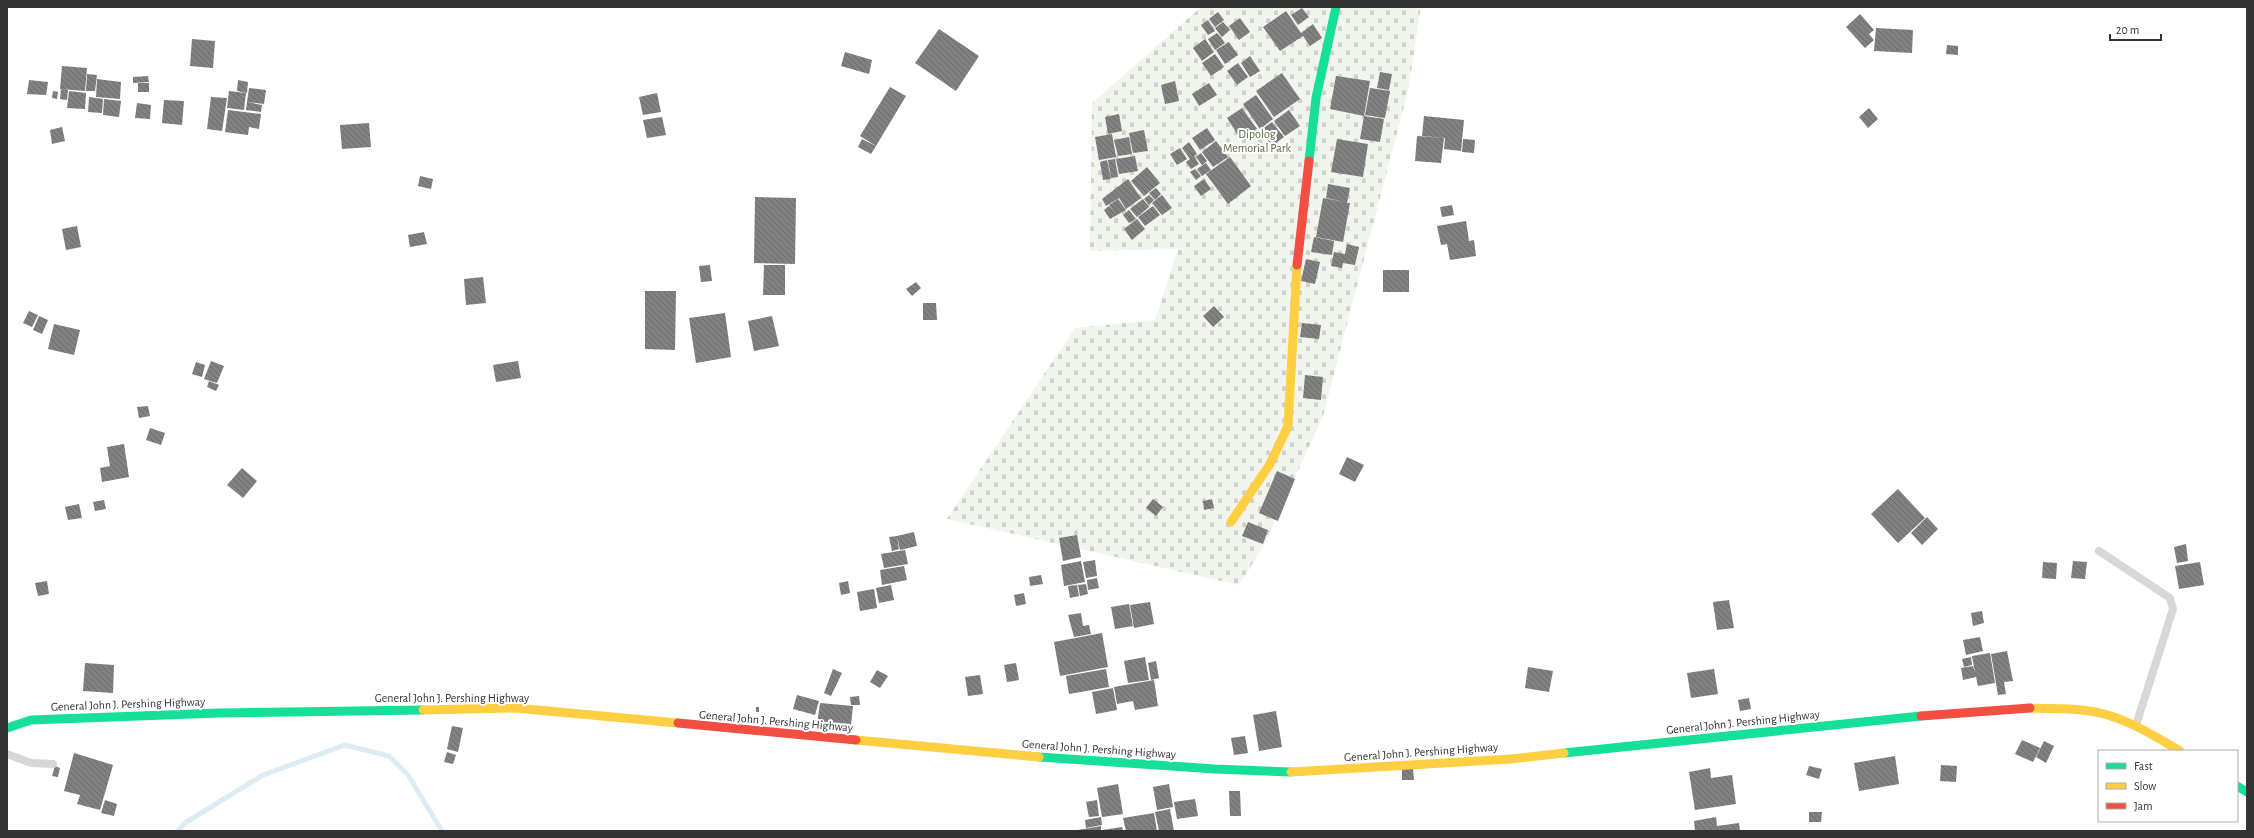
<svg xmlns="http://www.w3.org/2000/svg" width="2254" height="838" font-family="'Alegreya Sans',sans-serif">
<defs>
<pattern id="cemetery-stones" width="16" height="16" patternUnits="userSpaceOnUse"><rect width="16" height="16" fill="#f1f5ed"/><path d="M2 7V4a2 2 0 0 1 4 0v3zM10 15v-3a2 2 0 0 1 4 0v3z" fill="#cfd2cc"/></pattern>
<pattern id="building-back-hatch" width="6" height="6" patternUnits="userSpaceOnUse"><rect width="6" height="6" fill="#818181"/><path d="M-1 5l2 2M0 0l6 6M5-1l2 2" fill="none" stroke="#6a6a6a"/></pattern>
</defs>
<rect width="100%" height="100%" fill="#fff"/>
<!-- cemetery -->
<path fill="url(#cemetery-stones)" d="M1201,7h220l-13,84 -85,325 -60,131 -24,38 -292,-66 128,-191 80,-8 23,-71 -88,2 2,-148z"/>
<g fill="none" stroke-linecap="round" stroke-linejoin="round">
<!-- stream -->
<path stroke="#ddebf3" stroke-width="5" d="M178,831l7,-8 78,-48 82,-30 44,11 19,19 34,56"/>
</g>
<!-- building -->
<path fill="url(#building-back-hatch)" d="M1302,8l7,9 -11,8 -7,-10z
M1286,11l15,22 12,-9 9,14 -12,8 -7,-10 -23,15 -17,-24z
M1218,12l6,8 -9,7 -6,-8z
M1860,14l14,16 -5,4 5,6 -9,8 -19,-21z
M1240,18l10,14 -11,8 -10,-14z
M1208,20l7,11 -7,4 -7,-10z
M1223,22l7,8 -8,7 -7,-9z
M1876,28l37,2 -1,23 -38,-2z
M939,29l40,27 -23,35 -41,-28z
M1217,33l8,10 -10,7 -7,-11z
M192,39l23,2 -2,27 -23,-2z
M1205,39l9,13 -12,9 -9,-13z
M1229,42l9,13 -13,9 -9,-14z
M1947,45l11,1v9l-12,-1z
M845,52l27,8 -3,14 -28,-8z
M1215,54l9,13 -13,9 -9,-13z
M1250,56l10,15 -10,6 -9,-14z
M1238,63l10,14 -11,8 -10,-14z
M62,66l25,2 -2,23 -25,-2z
M1380,72l12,2 -3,16 -12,-2z
M1282,73l18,26 -26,18 -18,-26z
M87,74l10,1 -2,16h-9z
M148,76l1,6 -16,1v-6z
M1336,76l34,5 -6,35 -34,-7z
M97,79l24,3 -1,17 -24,-2z
M29,80l19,2 -2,13 -19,-1z
M238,80l10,2 -1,11 -10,-2z
M1175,81l4,20 -14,3 -4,-19z
M138,83h11v9h-11z
M1209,83l8,12 -18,11 -7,-12z
M890,87l16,9 -30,50 -16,-10z
M249,88l17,2 -2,14 -17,-2z
M1370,88l20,3 -5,27 -20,-3z
M61,89l7,1 -1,10 -7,-1z
M53,91l5,1 -1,7 -5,-1z
M69,91l17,2 -1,16 -18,-1z
M229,91l17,2 -2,17 -17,-2z
M657,93l4,19 -18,3 -4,-18z
M1256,95l17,24 -13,10 -17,-25z
M89,97l14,2 -1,14 -14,-1z
M211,97l16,1 -5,33 -15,-2z
M104,99l17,2 -2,16 -16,-2z
M164,100l20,1 -2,24 -20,-2z
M247,102l15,3 -1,7 -15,-2z
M137,103l14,2 -1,14 -15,-1z
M1242,108l15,21 -16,11 -14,-22z
M1869,108l9,11 -10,9 -9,-11z
M228,110l33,4 -2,15 -10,-2 -1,8 -23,-3z
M1289,110l11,16 -15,10 -11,-15z
M1119,114l3,17 -14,3 -3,-17z
M1364,116l20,3 -4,23 -20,-3z
M1424,116l40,4 -3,31 -17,-2 1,-11 -23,-2z
M662,117l4,18 -19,3 -4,-18z
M1272,122l12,15 -12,9 -11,-16z
M369,123l2,24 -29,2 -2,-24z
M62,127l3,14 -13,3 -2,-14z
M1207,128l8,12 -15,10 -8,-12z
M1144,130l4,21 -15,2 -4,-20z
M1112,134l4,23 -17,3 -4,-23z
M1417,136l27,2 -3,25 -26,-2z
M1129,137l3,17 -14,2 -4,-16z
M862,139l14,7 -5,8 -13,-7z
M1337,139l31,5 -5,33 -32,-5z
M1463,139l12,1 -1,13 -12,-1z
M1216,141l12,16 -15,10 -11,-15z
M1189,142l8,12 -3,2 5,8 -8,5 -5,-7 4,-3 -8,-11z
M1180,148l7,11 -10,6 -7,-11z
M1201,153l6,8 -5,4 -6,-8z
M1135,156l3,15 -19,3 -3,-15z
M1230,157l21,29 -23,18 -22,-30z
M1115,159l3,18 -7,1 -3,-18z
M1107,160l4,19 -8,1 -3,-18z
M1206,163l5,7 -9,6 -5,-7z
M1147,167l13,16 -16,13 -13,-15z
M1195,169l6,7 -5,4 -6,-8z
M420,176l13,3 -2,10 -13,-3z
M1128,179l13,19 -15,11 -7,-11 -13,8 -4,-7z
M1204,179l7,10 -10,7 -7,-10z
M1328,184l22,4 -3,15h3l-7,39 -27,-5 7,-39 22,4 -19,-4z
M1156,188l5,6 -6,6 -6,-7z
M1149,195l5,5 -5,5 -5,-6z
M1162,195l10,13 -10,7 -10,-12z
M755,197l41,1 -1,66 -41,-1z
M1118,199l8,11 -16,9 -6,-9 5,-4 4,4 -4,-5z
M1143,199l6,8 -12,10 -7,-8z
M1452,205l2,10 -12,2 -2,-10z
M1153,206l7,9 -15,11 -7,-9z
M1129,210l7,9 -7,4 -6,-8z
M1137,219l8,10 -13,11 -8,-11z
M1466,221l3,20 5,-1 2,16 -26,4 -3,-16 -6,1 -4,-19z
M77,226l4,21 -15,3 -4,-21z
M424,232l3,12 -17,3 -2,-12z
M1314,237l20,4 -2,14 -21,-3z
M1347,244l12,3 -4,18 -12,-2 -1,5 -11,-2 3,-14 11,2z
M1306,259l14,3 -5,22 -14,-3z
M710,265l2,16 -11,1 -2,-16z
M764,265h21v30h-22z
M1383,270h26v22h-26z
M483,277l3,26 -20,2 -2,-26z
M916,282l5,6 -9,8 -6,-7z
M645,291h31l-1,59 -30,-1z
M923,303h13l1,17h-14z
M1214,306l10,11 -11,10 -10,-11z
M29,311l9,4 -6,12 -9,-4z
M725,313l6,44 -35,6 -7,-45z
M39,316l9,4 -6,14 -9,-4z
M772,316l7,30 -25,5 -6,-30z
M1302,323l19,2 -2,14 -19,-2z
M54,324l26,6 -6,25 -26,-6z
M211,361l13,5 -7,17 -13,-4z
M518,361l3,17 -25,4 -3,-17z
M196,362l9,3 -3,12 -10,-3z
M1305,375l18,2 -2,23 -18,-2z
M209,381l10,4 -3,6 -9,-4z
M148,406l2,10 -11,2 -2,-11z
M150,428l15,5 -4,12 -15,-5z
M124,444l5,33 -27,5 -2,-14 10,-2 -3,-19z
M1347,457l17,8 -9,17 -16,-8z
M242,468l15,13 -14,17 -16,-13z
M1277,471l18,8 -17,42 -19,-8z
M1898,489l27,29 -27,25 -27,-29z
M1153,499l10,8 -7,9 -10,-8z
M1212,499l2,9 -10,2 -1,-9z
M104,500l2,9 -11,2 -2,-9z
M79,504l3,14 -14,2 -3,-13z
M1927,517l11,12 -16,16 -11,-12z
M1248,522l20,8 -5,14 -21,-8z
M914,532l3,14 -17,4 -3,-14z
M1077,535l4,22 -18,4 -4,-23z
M897,536l2,13 -7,2 -3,-14z
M2186,544l2,17 -11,2 -3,-16z
M905,550l3,14 -24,4 -3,-14z
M1095,560l2,16 -11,2 -3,-16z
M1081,561l4,21 -21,4 -3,-21z
M2073,561l14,1 -2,17 -14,-1z
M2043,562l14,1 -1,16 -14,-1z
M2200,562l4,23 -25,4 -4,-23z
M904,566l3,14 -25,5 -2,-15z
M1041,575l2,9 -13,2 -1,-9z
M1097,578l2,10 -11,2 -1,-10z
M47,581l2,13 -11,2 -3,-13z
M848,581l2,12 -9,2 -2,-12z
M1086,584l2,10 -8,2 -2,-11z
M891,585l3,15 -15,3 -3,-15z
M1077,585l2,11 -9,2 -2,-12z
M874,589l3,19 -17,3 -3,-19z
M1024,593l2,11 -10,2 -2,-11z
M1729,600l5,28 -17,2 -4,-28z
M1150,602l4,22 -20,4 -4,-23z
M1129,604l4,22 -18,3 -4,-22z
M1982,611l2,12 -11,3 -2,-13z
M1081,613l2,13 6,-1 2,9 -17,3 -6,-22z
M1102,633l6,34 -48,9 -6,-34z
M1980,637l3,14 -17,4 -3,-15z
M2007,651l6,30 -9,1 2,12 -8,1 -7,-41z
M1990,653l5,30 -17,3 -2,-9 -13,3 -2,-12 12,-2 2,7 -3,-17z
M1145,657l4,23 -21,3 -4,-22z
M1971,657l1,8 -8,2 -2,-8z
M1156,661l3,17 -8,2 -3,-17z
M85,663l29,2 -1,28 -30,-2z
M1016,663l3,17 -12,2 -3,-17z
M1528,667l25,4 -4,21 -24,-4z
M833,669l9,4 -11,23 -7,-3z
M1106,669l3,18 -40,7 -3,-18z
M1714,669l4,25 -27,4 -4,-25z
M877,670l11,6 -8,12 -10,-6z
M980,675l3,19 -15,2 -3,-19z
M1154,680l4,26 -23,4 -2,-9 -16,3 -3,-17z
M1113,688l4,22 -21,4 -4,-22z
M797,695l22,6 -4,14 -22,-6z
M859,696l1,9h-9l-1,-8z
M1749,698l2,11 -11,2 -2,-11z
M820,703l33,3 -2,19h-12l-1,4 -21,-5z
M756,707h3v5h-3z
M1276,711l6,36 -23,4 -6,-36z
M452,726l11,2 -5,24 -11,-3z
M1245,736l3,17 -14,2 -3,-17z
M2022,740l18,8 -7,14 -18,-8z
M2044,741l10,5 -8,17 -10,-6z
M447,752l9,3 -3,9 -9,-2z
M74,753l39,12 -13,45 -23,-6 3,-9 -16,-4z
M1895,756l4,28 -40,7 -5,-28z
M1941,765l16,1 -1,16 -16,-1z
M55,766l5,2 -2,9 -6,-1z
M1809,766l13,3 -3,10 -13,-4z
M1710,768l1,10 21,-3 4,29 -41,6 -6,-38z
M1402,769h11l1,11h-12z
M1118,784l5,30 -21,3 -5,-29z
M1169,784l4,23 -16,3 -4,-23z
M1229,791h11l1,25h-11z
M1195,799l3,17 -21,3 -3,-17z
M105,800l12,4 -3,12 -13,-3z
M1097,800l2,16 -10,1 -3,-15z
M1170,809l4,22h-15l-4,-19z
M1809,812h13l-1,10h-12z
M1154,813l3,18h-31l-3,-13z
M1101,817l1,8 -16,3 -1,-8z
M1716,817l1,9 22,-3 1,8h-45l-1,-10z
M1101,826v5h-23v-1z
M1122,827l1,4h-21v-1z"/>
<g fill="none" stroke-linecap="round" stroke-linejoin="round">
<!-- lane -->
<path stroke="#d7d7d7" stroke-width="8" d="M2099,551l71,47 3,11 -37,116
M7,754l24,9 22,1"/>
<!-- fast -->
<path stroke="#16e098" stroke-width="9" d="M1309,161l7,-63 20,-91
M7,728l24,-8 188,-7 204,-3
M1564,753l357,-37
M1039,757l176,12 76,3
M2237,786l10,6"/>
<!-- slow -->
<path stroke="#ffcf43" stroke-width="9" d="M1231,522l39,-58 18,-38 9,-161
M2030,708c17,1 34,0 52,2 36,3 68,23 98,41
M423,710l92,-2 163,15
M856,740l183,17
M1291,772l220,-13 53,-6"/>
<!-- jam -->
<path stroke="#f24e42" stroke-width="9" d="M1297,265l12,-104
M1921,716l109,-8
M678,723l178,17"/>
</g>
<g text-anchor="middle" stroke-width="4" stroke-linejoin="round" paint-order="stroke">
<!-- park labels -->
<g font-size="12" fill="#56703f" stroke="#fff">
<text x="1257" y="138">Dipolog<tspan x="1257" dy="14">Memorial Park</tspan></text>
</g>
<!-- street labels -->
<g font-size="12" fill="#333" stroke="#fff">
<text x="452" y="702">General John J. Pershing Highway</text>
<text transform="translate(128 704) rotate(-2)" y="4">General John J. Pershing Highway</text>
<text transform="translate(776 721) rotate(5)" y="4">General John J. Pershing Highway</text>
<text transform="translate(1743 722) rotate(-6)" y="4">General John J. Pershing Highway</text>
<text transform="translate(1099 749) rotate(4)" y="4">General John J. Pershing Highway</text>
<text transform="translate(1421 752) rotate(-4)" y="4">General John J. Pershing Highway</text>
</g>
</g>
<!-- border -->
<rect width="2254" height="838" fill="none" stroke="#333333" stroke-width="16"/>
<!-- legend -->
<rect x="2098" y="750" width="140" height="72" fill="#ffffff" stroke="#adadad"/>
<rect x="2106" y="763" width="20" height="6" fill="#16e098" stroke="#adadad"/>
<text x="2134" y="770" font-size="12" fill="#333333">Fast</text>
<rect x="2106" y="783" width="20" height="6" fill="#ffcf43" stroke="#adadad"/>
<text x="2134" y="790" font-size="12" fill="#333333">Slow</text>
<rect x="2106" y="803" width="20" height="6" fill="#f24e42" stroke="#adadad"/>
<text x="2134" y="810" font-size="12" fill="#333333">Jam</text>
<!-- scale -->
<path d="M2110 34v6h51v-6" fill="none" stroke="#333333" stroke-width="2"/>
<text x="2116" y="34" font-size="12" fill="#333333" stroke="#ffffff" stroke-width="3" paint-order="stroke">20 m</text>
</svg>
